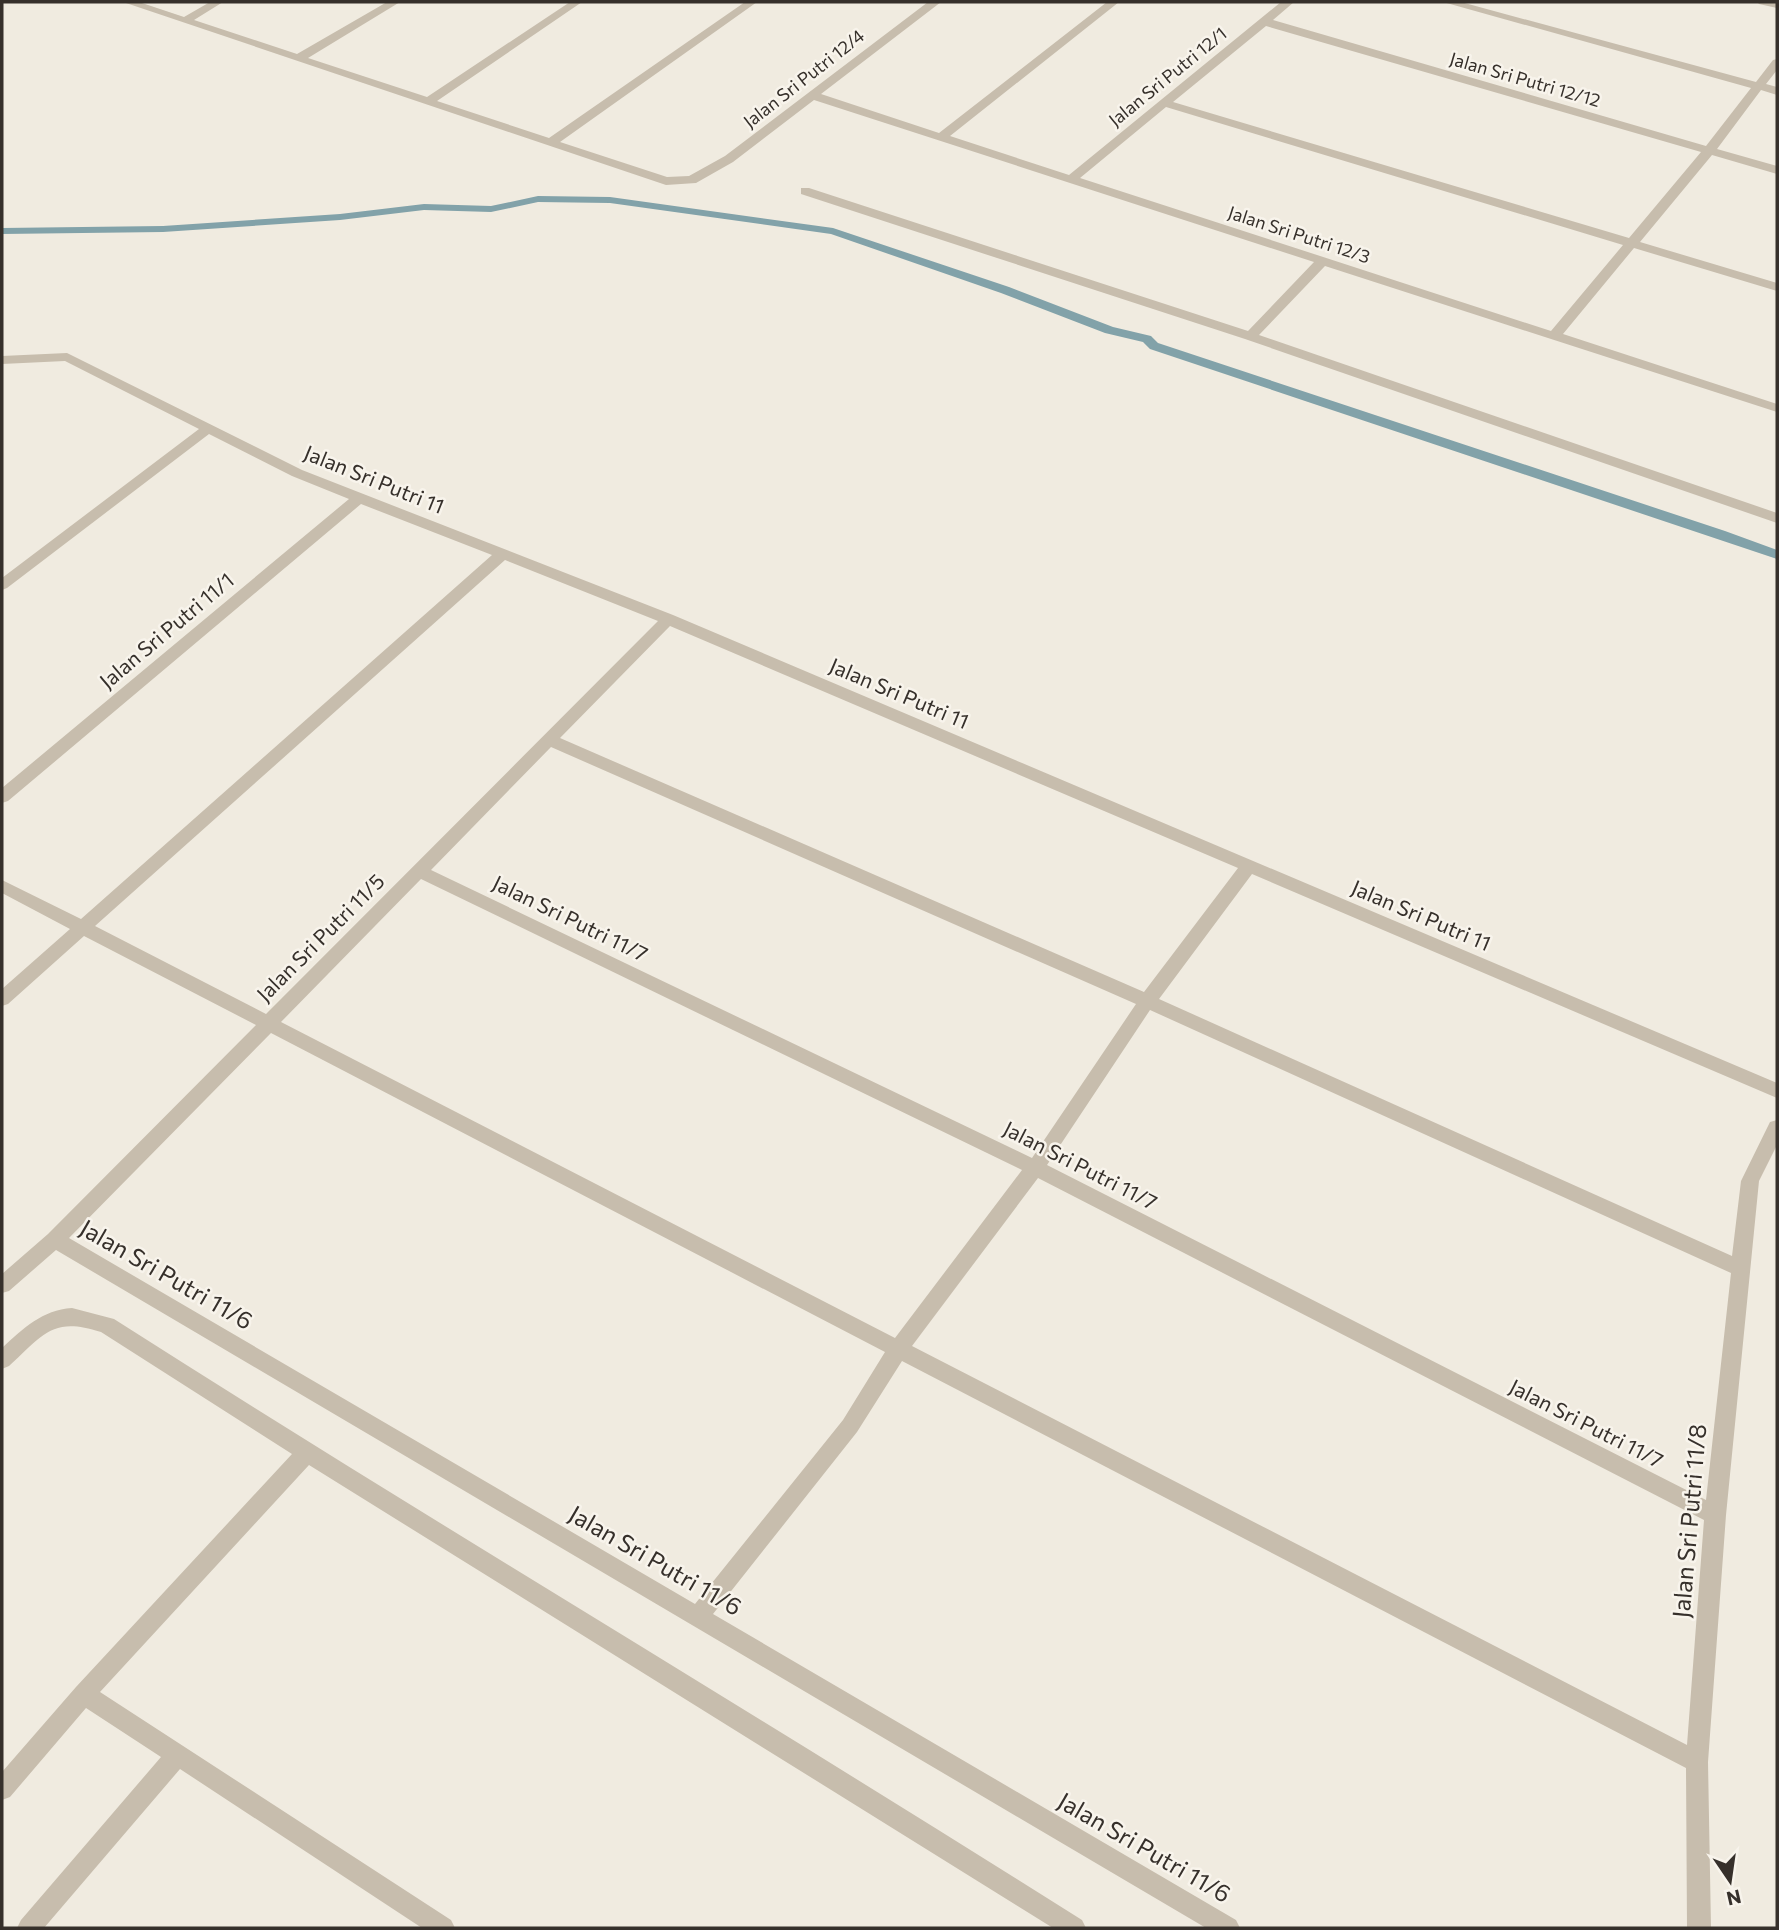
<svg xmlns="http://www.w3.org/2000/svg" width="1779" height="1930" font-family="Commissioner,sans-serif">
<rect width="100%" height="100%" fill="#f0ebe0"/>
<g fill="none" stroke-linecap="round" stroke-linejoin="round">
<!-- stream -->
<path fill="#82a2a9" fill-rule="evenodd" d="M538,196l72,1 223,31 176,59 104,40 38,9 7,7 567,188 52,19v9l-627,-210 -7,-7 -38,-9 -104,-40 -170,-59 -221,-31 -72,-1 -47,10 -67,-2 -84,10 -177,12 -161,2v-6l161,-2 177,-12 84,-10 67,2z"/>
<!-- minor -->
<path fill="#c7bdad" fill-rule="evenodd" d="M123,2h16l45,15 26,-15h13l-29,18 103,34 90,-52h13l-92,56 119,39 143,-95h12l-145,99 112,37 196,-136h12l-197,140 107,35 22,-1 36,-20 203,-154h13l-120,92 118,39 168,-131h12l-169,134 119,39 212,-173h13l-21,18 433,126 45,-58 -308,-86h18l295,80 17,-22 4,-1v11l-11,14 11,3v8l-16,-5 -44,59 60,17v8l-65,-19 -72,87 137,41v8l-143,-43 -71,86 214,70v8l-452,-146 -66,69 518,178v10l-532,-184 -444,-145v-6h8l439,143 66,-69 -500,-162 -81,62 -37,21 -30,2zM1266,26l435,126 -72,86 -456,-136zM1166,107l457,138 -72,86 -471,-153z
M1757,2h20v6l-18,-4z
M67,353l235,117 371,145 1104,468v15l-525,-224 -93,125 573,257 9,-75 29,-59 7,-2v25l-18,36 -33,334 -18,247 3,166h-24l-1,-160 -784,-407 -45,71 -144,182 523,306 4,8h-34l-1150,-678 -47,41 -7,2v-19l46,-40 208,-209 -172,-89 -76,68 -6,2v-17l68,-60 -68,-36v-13l79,39 411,-364 -131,-51 -353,297 -6,2v-15l347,-289 -57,-23 -83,-42 -202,154 -5,2v-12l197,-149 -134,-68 -63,3v-8zM505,560l153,61 -392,393 -171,-88zM670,626l568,242 -94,124 -584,-254zM551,747l585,257 -104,154 -601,-288zM421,879l601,291 -127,168 -614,-316zM1150,1010l581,263 -25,227 -659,-335zM271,1033l614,319 -42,68 -148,184 -626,-366zM1038,1178l666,342 -17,225 -775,-399z
M72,1308l42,11c320,204 647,398 968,601l4,8h-33l-744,-463 -209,227 351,228 4,8h-33l-242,-159 -136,159h-27l4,-8 140,-163 -75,-49 -76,89 -8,3v-28l74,-85 216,-233 -191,-122c-49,-16 -58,3 -92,34l-7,3v-21c22,-20 40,-38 70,-40z"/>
</g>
<g text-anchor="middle" stroke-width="5" stroke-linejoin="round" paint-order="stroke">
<!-- far-street labels -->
<g font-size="18" fill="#36302b" stroke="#f8f4ec">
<text transform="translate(1168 77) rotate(-39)" y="6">Jalan Sri Putri 12/1</text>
<text transform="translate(804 79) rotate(-38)" y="6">Jalan Sri Putri 12/4</text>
<text transform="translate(1525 80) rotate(16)" y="6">Jalan Sri Putri 12/12</text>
<text transform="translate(1299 235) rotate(18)" y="6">Jalan Sri Putri 12/3</text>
</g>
<!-- street labels -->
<g font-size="21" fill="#36302b" stroke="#f8f4ec">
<text transform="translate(374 480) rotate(22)" y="7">Jalan Sri Putri 11</text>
<text transform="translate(167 631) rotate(-40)" y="7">Jalan Sri Putri 11/1</text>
<text transform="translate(899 694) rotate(23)" y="7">Jalan Sri Putri 11</text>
<text transform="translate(1421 916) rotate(23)" y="7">Jalan Sri Putri 11</text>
<text transform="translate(570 919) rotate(26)" y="7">Jalan Sri Putri 11/7</text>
<text transform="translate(321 938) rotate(-45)" y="7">Jalan Sri Putri 11/5</text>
<text transform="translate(1080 1166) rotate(27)" y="7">Jalan Sri Putri 11/7</text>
<text transform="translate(1586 1424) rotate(27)" y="7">Jalan Sri Putri 11/7</text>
</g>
<!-- near-street labels -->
<g font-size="24" fill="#36302b" stroke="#f8f4ec">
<text transform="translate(166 1275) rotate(30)" y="8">Jalan Sri Putri 11/6</text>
<text transform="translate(1690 1521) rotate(-85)" y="8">Jalan Sri Putri 11/8</text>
<text transform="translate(655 1561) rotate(30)" y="8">Jalan Sri Putri 11/6</text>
<text transform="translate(1144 1848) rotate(30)" y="8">Jalan Sri Putri 11/6</text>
</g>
</g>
<!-- border -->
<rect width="1779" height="1930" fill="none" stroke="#36302b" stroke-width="7"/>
<!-- north arrow -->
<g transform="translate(1730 1881) rotate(167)" stroke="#f8f4ec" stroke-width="5" paint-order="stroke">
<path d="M0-5L12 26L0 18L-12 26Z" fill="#36302b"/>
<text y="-10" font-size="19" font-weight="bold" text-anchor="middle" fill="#36302b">N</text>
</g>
</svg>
